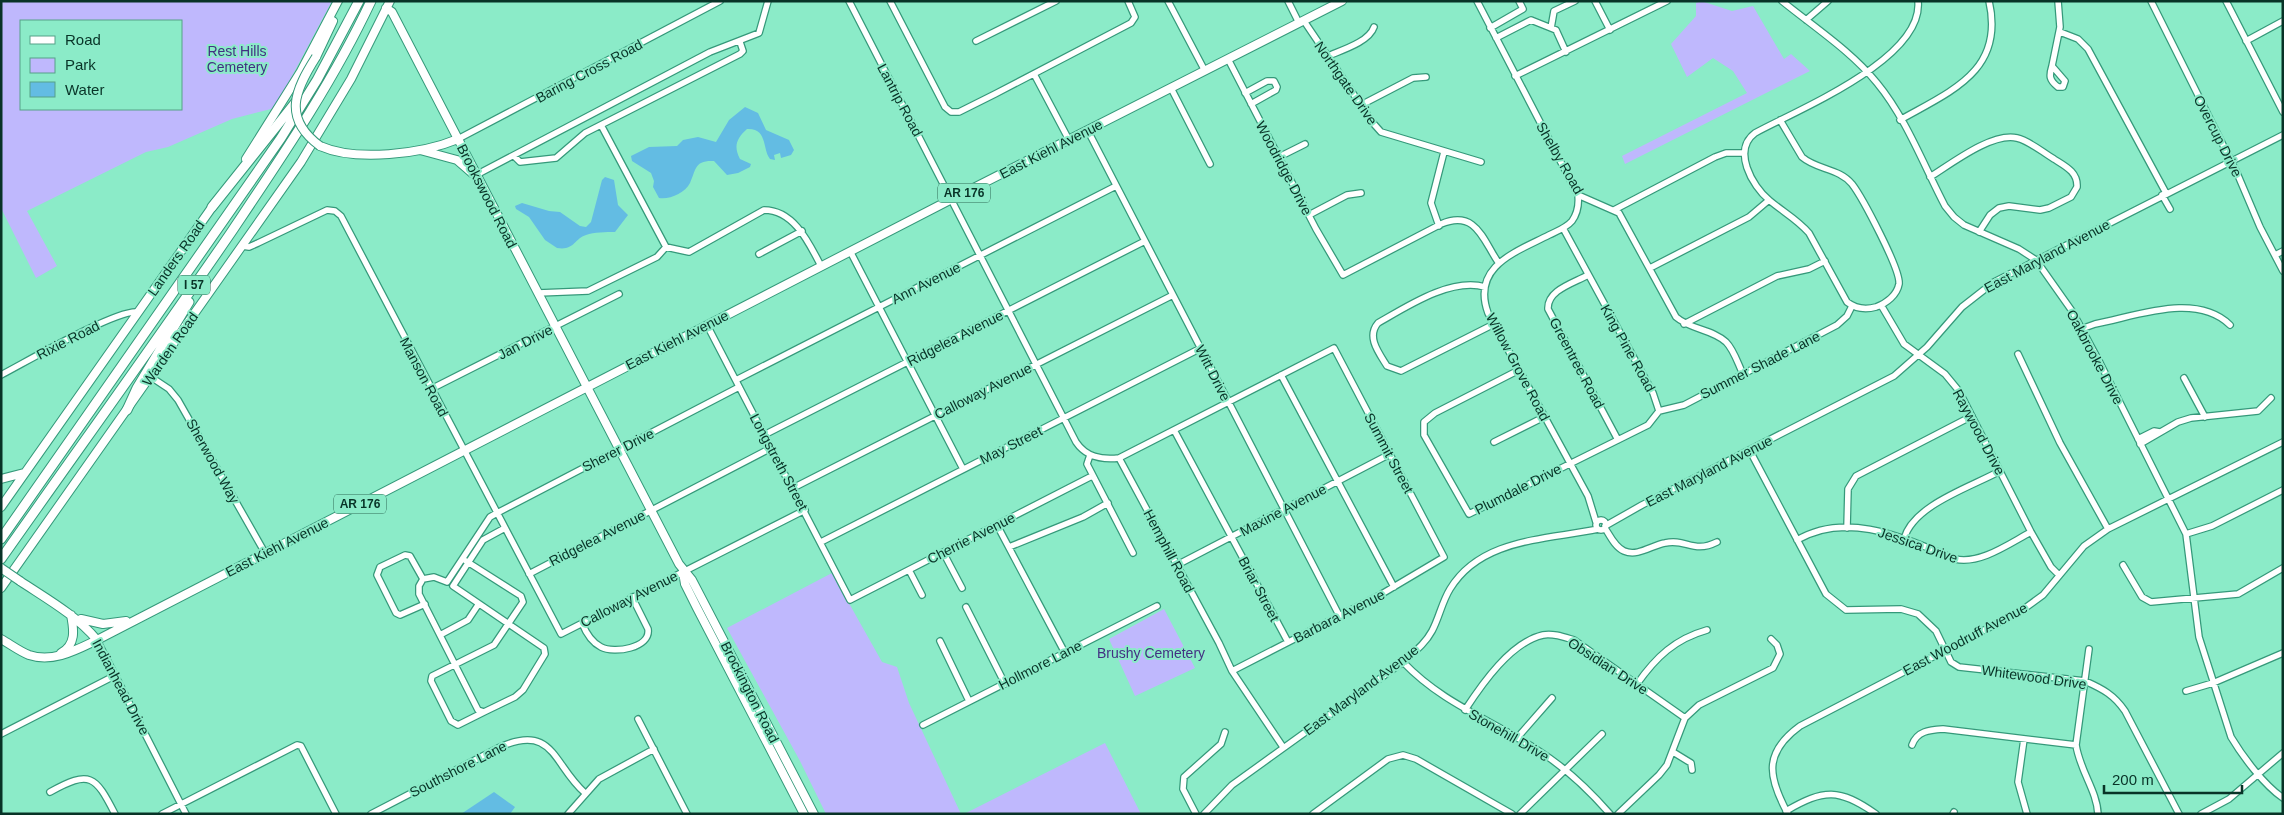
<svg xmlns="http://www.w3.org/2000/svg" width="2284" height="815" font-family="Helvetica,sans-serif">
<rect width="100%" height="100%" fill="#8bebc8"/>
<!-- green -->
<path fill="#bfb8fd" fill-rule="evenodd" d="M1,1h331l-57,107 -43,11 -64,28 -22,5 -119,59 30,55 -21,12 -35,-70zM21,21h160v88h-160z
M1701,1l31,10 21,-5 31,53 7,-5 19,17 -185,93 -3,-8 125,-63 -14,-22 -20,-13 -26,19 -16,-33 25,-28v-13z
M832,573l50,89 15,5 12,36 52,111h-135l-26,-53 -73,-133z
M1164,609l31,59 -60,28 -26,-57z
M1105,743l36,71h-177z"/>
<!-- water -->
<path fill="#63bce3" d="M745,107l13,6 8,17 23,10 5,10 -3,5 -10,3 -1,-5 -6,2 1,5 -5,-1c-8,-10 -2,-31 -23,-30 -10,9 -14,17 -7,30l11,5 -1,3 -12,6 -11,2 -13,-14c-20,-1 -18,9 -24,22 -5,10 -21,17 -31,15l-6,-11 1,-6 -3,-8 -19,-12 -1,-5 18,-9 28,-1 6,-6 15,-3 18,5 13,-22z
M605,177l9,3 4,25 10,10 -13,17c-9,0 -21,0 -29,3 -12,4 -12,16 -29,13l-12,-8 -16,-23 -13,-8 -1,-3 7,-3 27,8 11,1 20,14 6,1 5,-5 11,-42z
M494,792l21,15 -5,7h-49z"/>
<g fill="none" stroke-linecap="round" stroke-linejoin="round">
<!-- minor casing -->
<g stroke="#35997a" stroke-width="8">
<path id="minor" d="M849,1l227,441c10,15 25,18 43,16l215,-110 110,209 -64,38 -148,76
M890,1l55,106 6,5h8l36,-18 136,-71 4,-6 -7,-16
M1168,1l37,70
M1288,1l11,22
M1477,1l101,194 41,18 57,104c15,13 36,12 50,25 8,8 12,22 17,32
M1595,1l15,29
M1782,1c32,26 69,50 95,82 29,35 47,83 68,123l9,11 10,8 55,24 17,11 36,51 28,52 86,171 13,103 32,100c12,20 33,48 52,61
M2151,1l86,172 23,54 23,44
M2226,1l57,111
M1806,20l22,-19
M1304,21l69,102 8,9 100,30
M1490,28l33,-19 -4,-8
M1551,28l3,-17 21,-10
M2060,32l18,7 10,10 78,144
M1496,38l35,-18 25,10 10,22
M976,41l80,-40
M2246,41l37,-20
M1328,56c14,-6 41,-14 46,-29
M1228,59l88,170 27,46 98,-51c35,-15 42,16 57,38
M2052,66l8,-39 -2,-26
M2052,66l13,15 -2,6h-5c-9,-7 -9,-11 -6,-21z
M1034,74l35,66
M1515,76l152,-75
M1171,88l39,76
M1245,93l22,-12h7l3,6 -1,3 -25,14
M1361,105l52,-27 13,-1
M1780,120l22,37c15,13 37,11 50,27 10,13 49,86 47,100 -2,11 -12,19 -23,23 -11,3 -20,2 -29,-5l-38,-69c-12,-14 -26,-21 -40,-33 -17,-14 -37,-50 -14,-67 42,-23 169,-74 163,-132
M1900,120c51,-29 105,-49 89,-119
M601,125l65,122
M1088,131l251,484
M458,139l262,-138
M514,156l6,6 36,-4 29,-25 155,-79 3,-3 -3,-9
M1279,157l26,-13
M476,175l234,-123 49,-19 9,-32
M1930,177c21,-13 62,-45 87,-39 13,3 25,14 37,21 11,7 24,13 23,28l-6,10 -22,11 -9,2 -31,-4 -10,2 -9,7 -11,17
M1578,195c1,9 -1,19 -6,26 -6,7 -15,10 -23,14 -33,17 -78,31 -61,78l100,183 8,26
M2162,195l8,14
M1614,210l101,-53 11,-4h18
M1309,215l38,-20 14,-2
M1439,226l-8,-23 13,-51
M242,246l7,1 9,-4 69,-33 8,1 6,5 220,418 244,-124
M850,251l113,218
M759,254l43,-23
M2275,255l8,-4
M1650,268l99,-51 20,-17
M1588,275c-14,8 -41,15 -40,34l70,131
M1485,287c-34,-10 -79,20 -107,36 -12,14 1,30 9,43l14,5 93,-47
M538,293l50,-2 69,-34 9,-10 23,5 75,-42c30,0 45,33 57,56
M1881,305l23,39 41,30 14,17 72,141 20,35 8,8
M1684,324l93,-48 32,-7 16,-8
M707,325l143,275 242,-124
M2081,329l14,-5c42,-8 101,-32 135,1
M2018,354l42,89 48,86
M1519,370l-84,43 -11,9v13l45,79 179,-89 11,-14 -6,-18 -90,-165
M1,375c25,-13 114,-65 136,-63
M1281,375l113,212
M151,377l18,12 9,11 87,153
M2184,378l21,39
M736,380l380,-194
M431,389l188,-95
M1659,411l25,-6 153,-80 10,-9 5,-10
M1174,430l114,212
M764,435l381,-194
M2138,439l16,-8 6,1
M1494,442l50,-25
M2140,444l38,-22 13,-4 67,-7 13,-13
M1750,451l76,143 20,16 55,-1 17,5 18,17 15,31 8,5 126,14c18,8 29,14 40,30l54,103
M1090,455l-3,9 46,89
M1119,458l100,185 13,28 51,76
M793,488l380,-193
M1596 525a5 5 0 1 1 10 0a5 5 0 1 1-10 0Z
M997,525l68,128
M1605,526l37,-21 252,-129 33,-29 35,-40 32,-25 289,-147
M505,528l-22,12 -30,46 91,62 1,6 -22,36 -8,7 -31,15 -6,-2 -59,-116v-8l4,-7 11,-2 13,5 43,-65 7,-4 242,-126
M1605,528c5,8 10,19 19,23 14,6 28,-6 41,-8 21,-5 28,11 52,-1
M1847,528l1,-39 8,-13 116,-60
M2186,534l26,-8 71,-36
M1904,539c9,-34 67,-52 96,-68
M1797,540c51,-30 109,-1 158,19 25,6 55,-16 76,-27
M821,542l380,-194
M1009,547l74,-30 25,-14
M943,552l19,36
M466,561l55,35 2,6 -29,43 -62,31 -1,5 20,40 7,4 26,-13
M1177,565l213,-111
M2123,565l19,32 9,5 87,-8 45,-26
M909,570l13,25
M529,574l242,-126
M423,579l-13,-23 -5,-1 -25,12 -3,8 19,38 4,2 25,-11
M966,607l39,77
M582,623c4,10 9,19 19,24 13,7 50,1 47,-18l-16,-32
M440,635l28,-15 10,-15
M97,640l89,174
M940,641l29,60
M2089,649l-13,96c4,26 21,46 22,69
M1403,662c40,42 89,58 136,89 27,17 50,39 71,63
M1637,684c19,-27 38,-45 70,-54
M2186,691l27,-8 70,-30
M1465,710c17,-26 46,-68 78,-75 10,-2 21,2 31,5l111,78
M638,719l49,95
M923,725l234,-119
M1,734l115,-59
M1517,738l35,-40
M2024,739l-6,43 9,32
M1912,745c5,-14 17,-15 31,-16l133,16
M1673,752l18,11 1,7
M50,792c40,-22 45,-17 65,22
M1786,811c38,-22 53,-23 90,3
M162,814l135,-69 4,1 35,68
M371,814l129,-67c54,-24 53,18 85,46
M568,814l31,-35 55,-30
M1196,814l-13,-25 1,-12 37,-33 4,-12
M1204,814l28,-29 171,-123c11,-10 22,-18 29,-31 7,-13 10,-29 18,-42 31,-51 96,-49 148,-60
M1313,814l75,-55 15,-4 13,4 96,55
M1520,814l82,-80
M1618,814l41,-39 8,-10 18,-47 14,-13 74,-37 7,-14 -3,-9 -6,-6
M1788,814c-20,-37 -25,-61 12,-88l221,-115 22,-16 41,-49 24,-17 175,-87
M1953,814l1,-2
M2201,814l28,-15 54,-46"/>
</g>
<!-- major casing -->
<g stroke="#35997a" stroke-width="10">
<path id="major" d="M386,8l6,4 287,552 13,16 122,234
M316,57l17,-36
M320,146c36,16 102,8 138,-7
M420,150l37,10 15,13
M246,159l54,-86 38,-72
M1,479l23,-6
M1,507l214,-304
M683,572l2,12 12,24 107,206
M20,581c27,18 56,34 77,59
M1,588l300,-426 50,-83 39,-78
M81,619l22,5 23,-3
M1,639c9,5 18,12 28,16 24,8 47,-5 68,-15l849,-438 396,-201
M61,653c15,-8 13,-23 10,-38"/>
</g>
<!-- highway casing -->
<g stroke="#35997a" stroke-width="11">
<path id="highway" d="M212,207l87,-109
M127,410l10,-22 52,-86
M1,539l280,-401 36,-58 42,-79
M1,559c76,-108 154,-216 229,-325 51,-76 102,-150 141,-233"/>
</g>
<!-- minor -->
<use href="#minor" stroke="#fff" stroke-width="5.5"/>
<!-- major -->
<use href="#major" stroke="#fff" stroke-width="8"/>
<!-- highway -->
<use href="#highway" stroke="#fff" stroke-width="9"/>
<!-- major-bridge casing -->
<g stroke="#35997a" stroke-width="10" stroke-linecap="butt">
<path id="major-bridge" d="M316,57c-21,33 -34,61 4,89
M1,568l19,13"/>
</g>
<!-- major-bridge -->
<use href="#major-bridge" stroke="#fff" stroke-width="8"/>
</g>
<g text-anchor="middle" stroke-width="4" stroke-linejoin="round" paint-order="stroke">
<!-- shield labels -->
<g fill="#8bebc8" stroke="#2f6a57" stroke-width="1">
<rect x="938" y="183.5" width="52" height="19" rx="4"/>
<rect x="178" y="275.5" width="32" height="19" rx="4"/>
<rect x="334" y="494.5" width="52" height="19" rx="4"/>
</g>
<g font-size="12" font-weight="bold" fill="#083327">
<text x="964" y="197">AR 176</text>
<text x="194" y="289">I 57</text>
<text x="360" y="508">AR 176</text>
</g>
<!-- park labels -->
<g font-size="14" fill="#423082" stroke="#8bebc8">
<text x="237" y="56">Rest Hills<tspan x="237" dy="16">Cemetery</tspan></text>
<text x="1151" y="658">Brushy Cemetery</text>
</g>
<!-- street labels -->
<g font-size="14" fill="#083327" stroke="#8bebc8">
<text transform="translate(589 71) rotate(-28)" y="5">Baring Cross Road</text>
<text transform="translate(1346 83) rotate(55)" y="5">Northgate Drive</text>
<text transform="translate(900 100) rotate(62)" y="5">Lantrip Road</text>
<text transform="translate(2218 136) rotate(63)" y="5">Overcup Drive</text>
<text transform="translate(1051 149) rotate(-27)" y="5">East Kiehl Avenue</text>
<text transform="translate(1560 158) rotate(60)" y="5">Shelby Road</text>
<text transform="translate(1284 168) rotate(62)" y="5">Woodridge Drive</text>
<text transform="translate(487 196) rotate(63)" y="5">Brookswood Road</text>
<text transform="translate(2047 256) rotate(-28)" y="5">East Maryland Avenue</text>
<text transform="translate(176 258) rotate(-55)" y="5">Landers Road</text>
<text transform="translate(926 283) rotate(-27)" y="5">Ann Avenue</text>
<text transform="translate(955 338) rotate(-27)" y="5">Ridgelea Avenue</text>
<text transform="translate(68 340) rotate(-27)" y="5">Rixie Road</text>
<text transform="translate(677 340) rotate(-27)" y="5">East Kiehl Avenue</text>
<text transform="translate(525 342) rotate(-27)" y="5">Jan Drive</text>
<text transform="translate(1628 348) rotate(61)" y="5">King Pine Road</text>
<text transform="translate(170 349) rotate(-55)" y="5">Warden Road</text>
<text transform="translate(2095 357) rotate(62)" y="5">Oakbrooke Drive</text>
<text transform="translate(1577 363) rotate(62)" y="5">Greentree Road</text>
<text transform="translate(1760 365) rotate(-27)" y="5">Summer Shade Lane</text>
<text transform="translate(1518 367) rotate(62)" y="5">Willow Grove Road</text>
<text transform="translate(1213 373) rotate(63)" y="5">Witt Drive</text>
<text transform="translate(424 377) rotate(62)" y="5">Manson Road</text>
<text transform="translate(983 391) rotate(-27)" y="5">Calloway Avenue</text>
<text transform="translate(1979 432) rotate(62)" y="5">Raywood Drive</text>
<text transform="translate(1011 445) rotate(-27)" y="5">May Street</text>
<text transform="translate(618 450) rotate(-27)" y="5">Sherer Drive</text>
<text transform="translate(1389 453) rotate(62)" y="5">Summit Street</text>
<text transform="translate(213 461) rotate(61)" y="5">Sherwood Way</text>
<text transform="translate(779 462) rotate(62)" y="5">Longstreth Street</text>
<text transform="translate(1709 471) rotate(-27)" y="5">East Maryland Avenue</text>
<text transform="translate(1518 489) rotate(-27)" y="5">Plumdale Drive</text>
<text transform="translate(1283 510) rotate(-28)" y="5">Maxine Avenue</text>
<text transform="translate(597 538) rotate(-27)" y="5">Ridgelea Avenue</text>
<text transform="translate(971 538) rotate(-27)" y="5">Cherrie Avenue</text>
<text transform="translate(1918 545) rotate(19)" y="5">Jessica Drive</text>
<text transform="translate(277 547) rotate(-27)" y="5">East Kiehl Avenue</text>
<text transform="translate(1169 551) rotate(62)" y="5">Hemphill Road</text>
<text transform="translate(1259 589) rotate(62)" y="5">Briar Street</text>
<text transform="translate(629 599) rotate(-27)" y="5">Calloway Avenue</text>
<text transform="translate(1339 616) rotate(-27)" y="5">Barbara Avenue</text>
<text transform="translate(1965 639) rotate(-28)" y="5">East Woodruff Avenue</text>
<text transform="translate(1040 665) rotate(-27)" y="5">Hollmore Lane</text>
<text transform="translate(1608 666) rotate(33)" y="5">Obsidian Drive</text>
<text transform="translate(2034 677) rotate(8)" y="5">Whitewood Drive</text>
<text transform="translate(121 687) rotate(62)" y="5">Indianhead Drive</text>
<text transform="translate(1361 690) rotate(-37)" y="5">East Maryland Avenue</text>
<text transform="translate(750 692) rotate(63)" y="5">Brockington Road</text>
<text transform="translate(1509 735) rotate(30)" y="5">Stonehill Drive</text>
<text transform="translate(458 769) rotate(-27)" y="5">Southshore Lane</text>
</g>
</g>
<!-- border -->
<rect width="2284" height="815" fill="none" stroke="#083327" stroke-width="5"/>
<!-- legend -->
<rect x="20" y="20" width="162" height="90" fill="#8bebc8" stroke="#57a188"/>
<rect x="30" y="36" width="25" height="8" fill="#ffffff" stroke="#57a188"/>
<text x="65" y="45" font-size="15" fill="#083327">Road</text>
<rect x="30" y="58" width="25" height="15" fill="#bfb8fd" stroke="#57a188"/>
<text x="65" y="70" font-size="15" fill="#083327">Park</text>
<rect x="30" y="82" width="25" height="15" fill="#63bce3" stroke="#57a188"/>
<text x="65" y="95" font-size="15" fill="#083327">Water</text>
<!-- scale -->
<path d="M2104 785v8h138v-8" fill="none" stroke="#083327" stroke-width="2.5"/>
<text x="2112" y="785" font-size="15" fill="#083327" stroke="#8bebc8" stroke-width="4" paint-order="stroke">200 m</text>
</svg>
